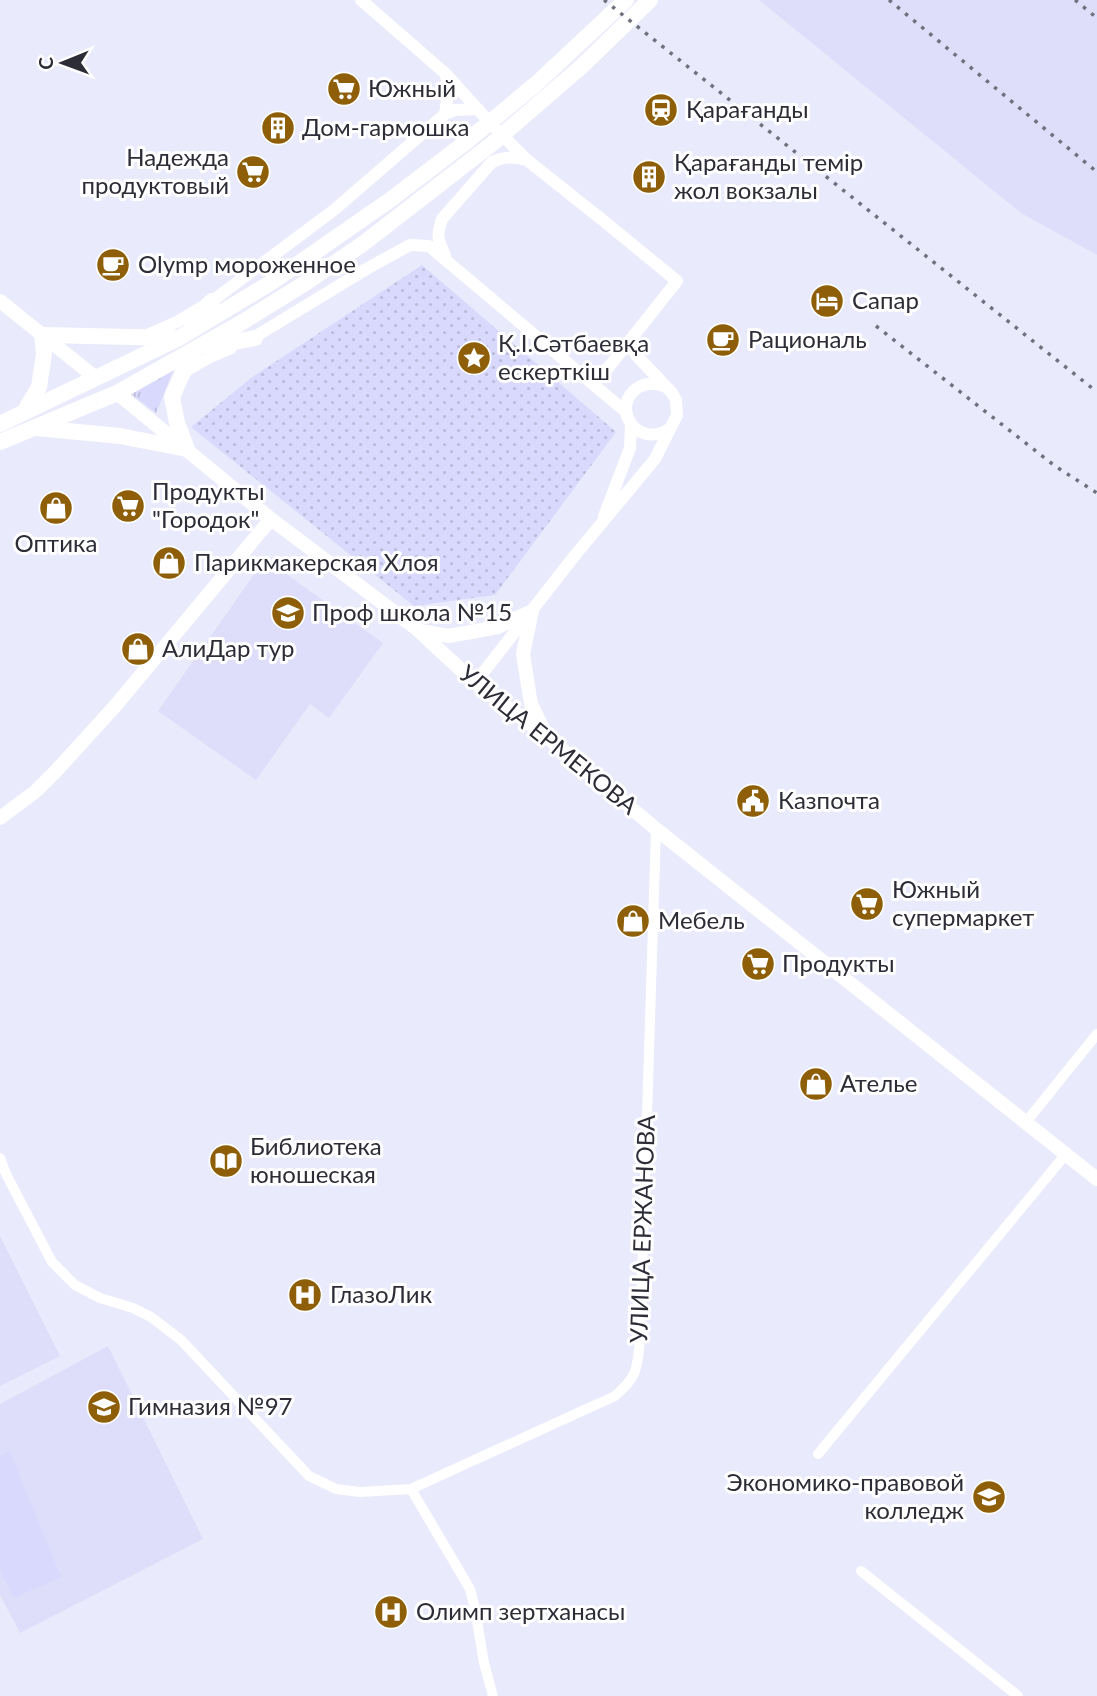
<svg xmlns="http://www.w3.org/2000/svg" width="1097" height="1696" font-family="Lato,sans-serif">
<defs>
<pattern id="grass-tufts" width="24" height="20" patternUnits="userSpaceOnUse" patternTransform="scale(1.75)"><rect width="24" height="20" fill="#d9d9fd"/><path d="M3 7l-1-3M5 7V3M7 7l1-3M15 17l-1-3M17 17v-4M19 17l1-3" fill="none" stroke="#bbbbda"/></pattern>
<pattern id="park-dots" width="8" height="8" patternUnits="userSpaceOnUse" patternTransform="scale(1.75)"><rect width="8" height="8" fill="#d9d9fd"/><path d="M2 2h.1M6 6h.1" fill="none" stroke="#bbbbda" stroke-width="1.8" stroke-linecap="round"/></pattern>
</defs>
<rect width="100%" height="100%" fill="#e9eafb"/>
<!-- built -->
<path fill="#dedefb" d="M759,0h338v255l-76,-42z
M265,559l118,84 -54,75 -19,-14 -54,76 -98,-69z
M0,1236l60,120 -60,30z
M108,1346l95,193 -183,94 -20,-38v-191z"/>
<!-- grass -->
<path fill="url(#grass-tufts)" d="M173,371l-17,42 -25,-19z"/>
<!-- park -->
<path fill="url(#park-dots)" d="M422,265l194,167 -121,163 -81,11 -223,-179 60,-49z"/>
<!-- pitch -->
<path fill="#d9d9fd" d="M10,1451l51,126 -47,21 -14,-27v-116z"/>
<g fill="none" stroke-linecap="round" stroke-linejoin="round">
<!-- minor -->
<path stroke="#fff" stroke-width="10" d="M1026,1122l71,-88
M0,1158l6,16 46,88 23,23 25,13 33,10 18,9 30,23 128,136 27,13 24,3 51,-3 204,-93c23,-20 22,-27 25,-57l16,-510
M818,1454l248,-300
M411,1489l59,100 5,20 9,54 9,33
M861,1571l157,125"/>
<!-- tertiary -->
<path stroke="#fff" stroke-width="12" d="M361,0l85,74 45,50 36,36 78,62 72,59 -69,87 -12,7 -13,2
M445,114l4,-27 -3,-11
M445,255c-7,-15 -9,-19 -3,-36l50,-57c13,-6 21,-5 35,-2
M145,336l32,-14 35,-21 122,-91 111,-96 10,-4 23,-1
M248,341l120,-73 42,-23 19,1 197,166
M182,373l26,-15 23,-10
M666,387c-9,-4 -18,-5 -27,0 -30,18 -3,63 30,42
M604,516l26,-68 1,-24
M475,683l101,-129 79,-95 22,-44 -1,-15 -4,-7 -36,-38 -3,-7v-9"/>
<!-- secondary -->
<path stroke="#fff" stroke-width="14" d="M0,301l96,77
M117,393l154,126 147,111 57,53 72,54 109,92 441,350
M532,611l-9,43 8,50 14,29
M420,631l29,5 49,-9 34,-16
M0,818l36,-27 21,-21 59,-65 155,-186"/>
<!-- primary -->
<path stroke="#fff" stroke-width="16" d="M192,323l20,-22
M209,347l46,-9
M24,412l15,-25 5,-33 -2,-19 135,3
M0,424l179,-86 93,-56 118,-82 76,-58 70,-58 90,-84
M37,428l83,8 67,13
M0,442l117,-49 124,-70 66,-41 57,-39 129,-100 89,-77 68,-66
M187,449l-10,-26 -5,-26 21,-47"/>
<!-- rail -->
<path stroke="#71717e" stroke-width="3.5" stroke-dasharray="3.5 7" stroke-linecap="butt" d="M604,0l493,392
M889,0l208,172
M1075,0l22,18
M876,326l179,140 42,27"/>
</g>
<!-- icons -->
<defs>
<g id="supermarket-disc" transform="scale(1.75)"><circle r="9.5" fill="#8e5f08" stroke="#fff"/><path d="M-6-5.5h2.5l.6 2H6L4.5 2H-2.5L-4.4-4H-6ZM-1.5 3.2a1.3 1.3 0 1 0 .1 0ZM3 3.2a1.3 1.3 0 1 0 .1 0Z" fill="#fff"/></g>
<g id="station-disc" transform="scale(1.75)"><circle r="9.5" fill="#8e5f08" stroke="#fff"/><path d="M-3-6H3Q5-6 5-4V2Q5 4 3 4L4.5 6H3L1.5 4h-3L-3 6H-4.5L-3 4Q-5 4-5 2V-4Q-5-6-3-6ZM-3.5-4v3h7v-3ZM-3.5 1v1.5H-2V1ZM2 1v1.5H3.5V1Z" fill="#fff"/></g>
<g id="building-disc" transform="scale(1.75)"><circle r="9.5" fill="#8e5f08" stroke="#fff"/><path d="M-4-6H4V6H1V3H-1V6H-4ZM-2.5-4.3h1.7v1.8h-1.7ZM.8-4.3h1.7v1.8H.8ZM-2.5-1h1.7V.8h-1.7ZM.8-1h1.7V.8H.8Z" fill="#fff"/></g>
<g id="cafe-disc" transform="scale(1.75)"><circle r="9.5" fill="#8e5f08" stroke="#fff"/><path d="M-5.5-4.5H6V0H3Q3 3.5 0 3.5H-2.5Q-5.5 3.5-5.5 0ZM3-3.2v2h1.7v-2ZM-6 4.5H4V6H-6Z" fill="#fff"/></g>
<g id="hotel-disc" transform="scale(1.75)"><circle r="9.5" fill="#8e5f08" stroke="#fff"/><path d="M-6-4.5h1.5V1H6V5H4.5V3h-9V5H-6ZM-4 0a1.8 1.8 0 1 1 3.6 0ZM.5 0V-2.5h3Q6-2.5 6 0Z" fill="#fff"/></g>
<g id="sight-disc" transform="scale(1.75)"><circle r="9.5" fill="#8e5f08" stroke="#fff"/><path d="M0-6L1.8-2.2L6-1.7L2.9 1.2L3.7 5.4L0 3.3L-3.7 5.4L-2.9 1.2L-6-1.7L-1.8-2.2Z" fill="#fff"/></g>
<g id="shop-disc" transform="scale(1.75)"><circle r="9.5" fill="#8e5f08" stroke="#fff"/><path d="M-5-2.5h2.3a2.7 3.5 0 0 1 5.4 0H5L5.5 6h-11ZM-1.5-2.5h3a1.5 2.3 0 0 0-3 0Z" fill="#fff"/></g>
<g id="university-disc" transform="scale(1.75)"><circle r="9.5" fill="#8e5f08" stroke="#fff"/><path d="M0-5L7-2L0 1L-7-2ZM-4 1L0 2.5L4 1V4Q0 6-4 4Z" fill="#fff"/></g>
<g id="civic-disc" transform="scale(1.75)"><circle r="9.5" fill="#8e5f08" stroke="#fff"/><path d="M-.6-6.5H3V-4.5H.6V-3L4-1V1h2V6H-6V1h2V-1L-.6-3ZM-1.2 2.5V6h2.4V2.5Z" fill="#fff"/></g>
<g id="library-disc" transform="scale(1.75)"><circle r="9.5" fill="#8e5f08" stroke="#fff"/><path d="M-6-4Q-3-5.5-.7-3.5V5Q-3 3-6 4ZM6-4Q3-5.5 .7-3.5V5Q3 3 6 4Z" fill="#fff"/></g>
<g id="hospital-disc" transform="scale(1.75)"><circle r="9.5" fill="#8e5f08" stroke="#fff"/><path d="M-5-5h3v3.5h4V-5h3V5h-3V1.5h-4V5h-3Z" fill="#fff"/></g>
<g id="school-disc" transform="scale(1.75)"><circle r="9.5" fill="#8e5f08" stroke="#fff"/><path d="M0-5L7-2L0 1L-7-2ZM-4 1L0 2.5L4 1V4Q0 6-4 4Z" fill="#fff"/></g>
</defs>
<g fill-rule="evenodd">
<use href="#supermarket-disc" x="344" y="89"/>
<use href="#station-disc" x="661" y="110"/>
<use href="#building-disc" x="278" y="128"/>
<use href="#supermarket-disc" x="253" y="172"/>
<use href="#building-disc" x="649" y="177"/>
<use href="#cafe-disc" x="113" y="265"/>
<use href="#hotel-disc" x="827" y="301"/>
<use href="#cafe-disc" x="723" y="340"/>
<use href="#sight-disc" x="474" y="358"/>
<use href="#supermarket-disc" x="128" y="506"/>
<use href="#shop-disc" x="56" y="508"/>
<use href="#shop-disc" x="169" y="563"/>
<use href="#university-disc" x="288" y="613"/>
<use href="#shop-disc" x="138" y="649"/>
<use href="#civic-disc" x="753" y="801"/>
<use href="#supermarket-disc" x="867" y="904"/>
<use href="#shop-disc" x="633" y="921"/>
<use href="#supermarket-disc" x="758" y="964"/>
<use href="#shop-disc" x="816" y="1084"/>
<use href="#library-disc" x="226" y="1161"/>
<use href="#hospital-disc" x="305" y="1295"/>
<use href="#school-disc" x="104" y="1407"/>
<use href="#university-disc" x="989" y="1497"/>
<use href="#hospital-disc" x="391" y="1612"/>
</g>
<g text-anchor="middle" stroke-width="6" stroke-linejoin="round" paint-order="stroke">
<!-- poi labels -->
<g font-size="24" fill="#2d2d38" stroke="#fff" text-anchor="start">
<text x="368" y="97">Южный</text>
<text x="686" y="118">Қарағанды</text>
<text x="302" y="136">Дом-гармошка</text>
<text x="229" y="166" text-anchor="end">Надежда<tspan x="229" dy="28">продуктовый</tspan></text>
<text x="674" y="171">Қарағанды темір<tspan x="674" dy="28">жол вокзалы</tspan></text>
<text x="138" y="273">Olymp мороженное</text>
<text x="852" y="309">Сапар</text>
<text x="748" y="348">Рациональ</text>
<text x="498" y="352">Қ.І.Сәтбаевқа<tspan x="498" dy="28">ескерткіш</tspan></text>
<text x="152" y="500">Продукты<tspan x="152" dy="28">"Городок"</tspan></text>
<text x="56" y="552" text-anchor="middle">Оптика</text>
<text x="194" y="571">Парикмакерская Хлоя</text>
<text x="312" y="621">Проф школа №15</text>
<text x="162" y="657">АлиДар тур</text>
<text x="778" y="809">Казпочта</text>
<text x="892" y="898">Южный<tspan x="892" dy="28">супермаркет</tspan></text>
<text x="658" y="929">Мебель</text>
<text x="782" y="972">Продукты</text>
<text x="840" y="1092">Ателье</text>
<text x="250" y="1155">Библиотека<tspan x="250" dy="28">юношеская</tspan></text>
<text x="330" y="1303">ГлазоЛик</text>
<text x="128" y="1415">Гимназия №97</text>
<text x="964" y="1491" text-anchor="end">Экономико-правовой<tspan x="964" dy="28">колледж</tspan></text>
<text x="416" y="1620">Олимп зертханасы</text>
</g>
<!-- street labels -->
<g font-size="24" fill="#2d2d38" stroke="#fff">
<text transform="translate(548 740) rotate(39)" y="8">УЛИЦА ЕРМЕКОВА</text>
<text transform="translate(643 1229) rotate(-88)" y="8">УЛИЦА ЕРЖАНОВА</text>
</g>
</g>
<!-- north arrow -->
<g transform="translate(63 63) rotate(269)" stroke="#ffffff" stroke-width="5" paint-order="stroke">
<path d="M0-5L12 26L0 18L-12 26Z" fill="#2d2d38"/>
<text y="-10" font-size="19" font-weight="bold" text-anchor="middle" fill="#2d2d38">С</text>
</g>
</svg>
